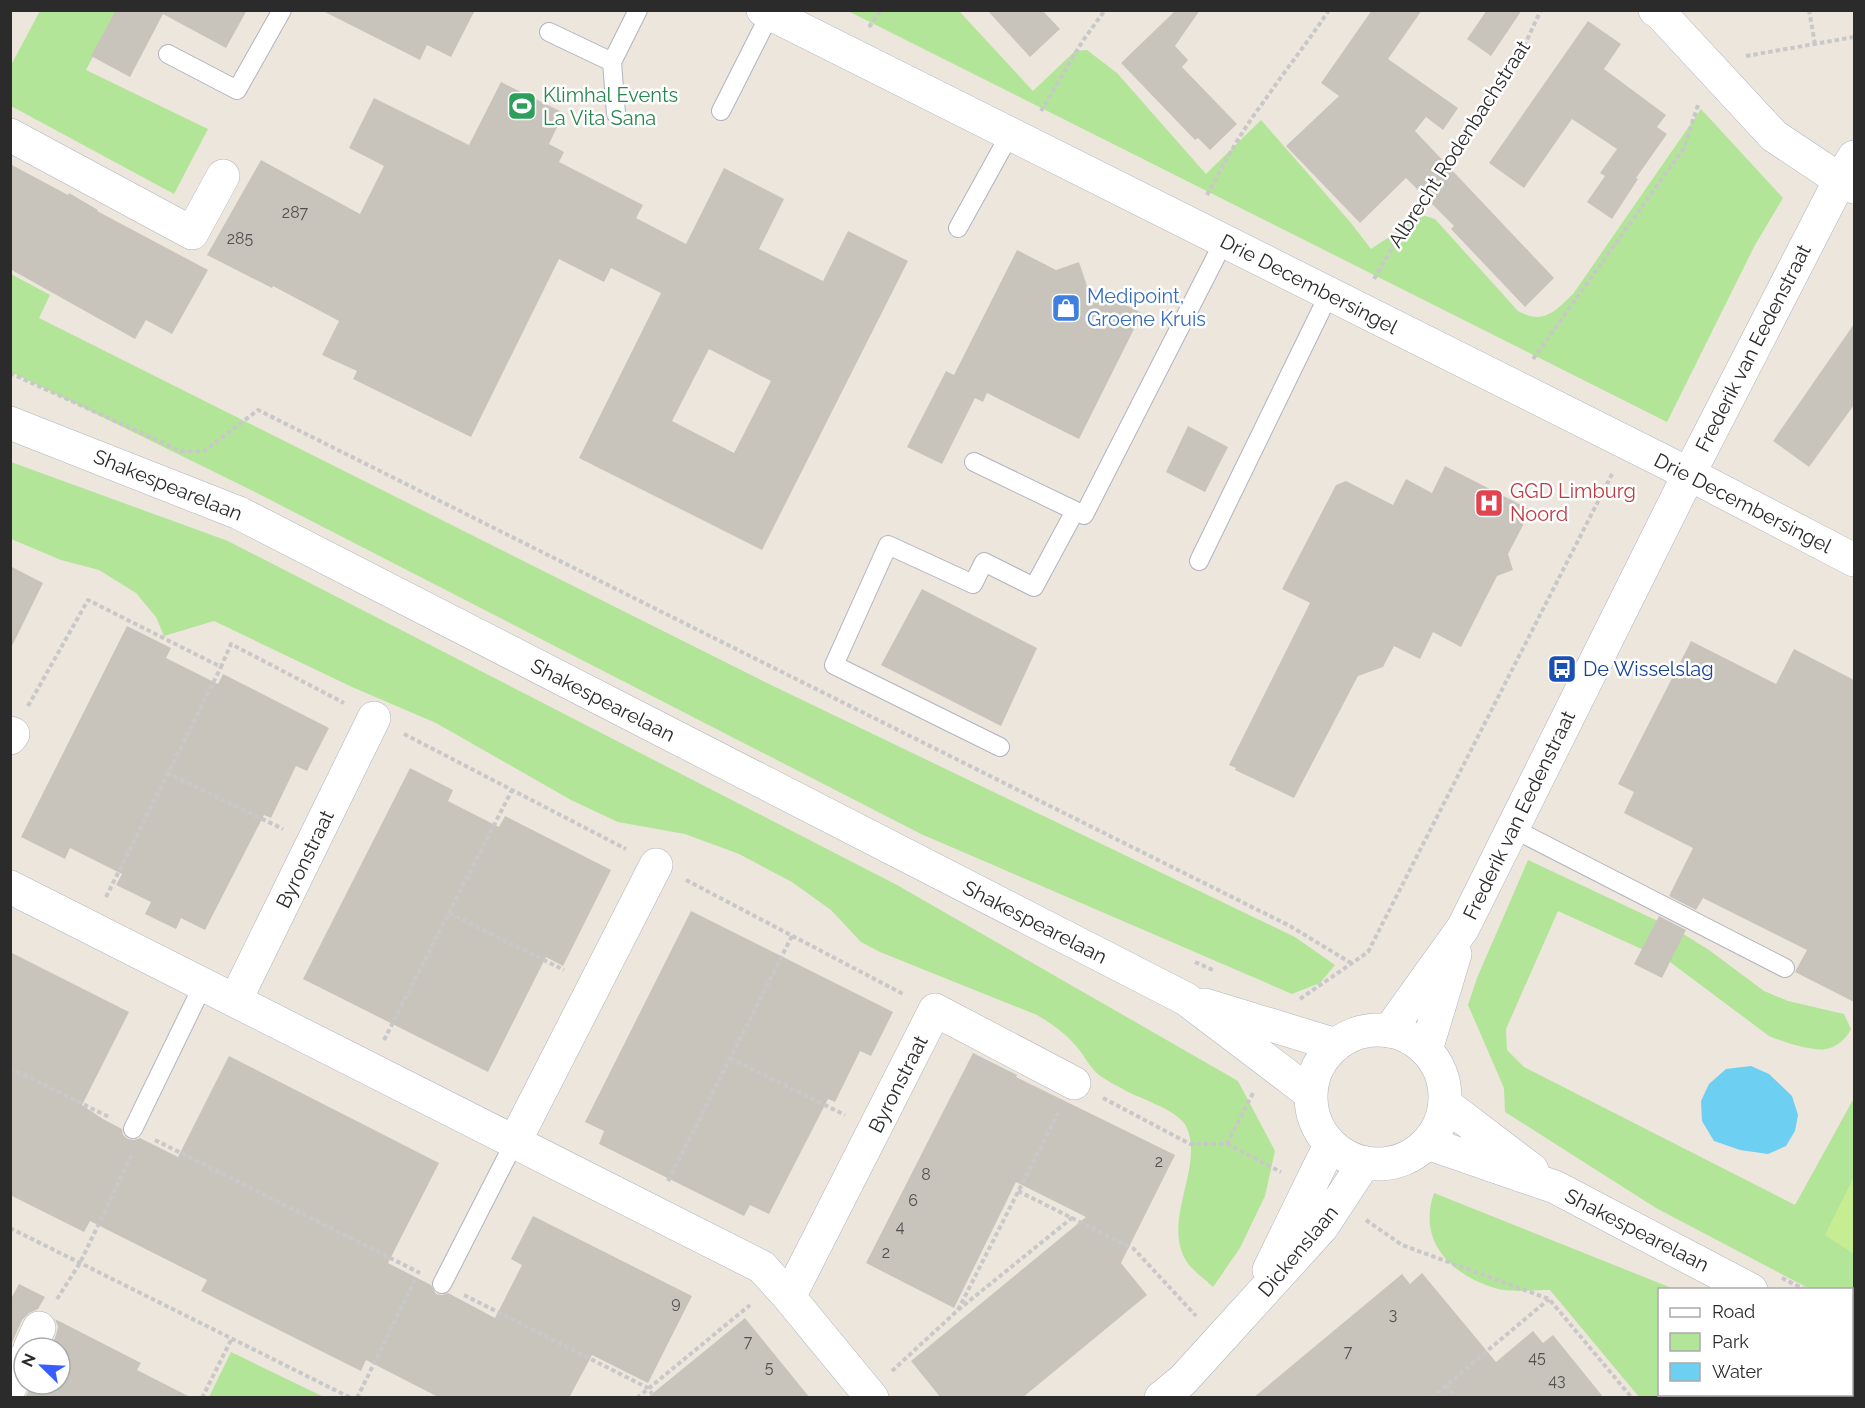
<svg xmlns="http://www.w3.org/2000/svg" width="1865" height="1408" font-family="Raleway,sans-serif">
<rect width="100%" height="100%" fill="#ede6dd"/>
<!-- green -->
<path fill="#b2e598" d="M40,11h77l-31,59 122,59 -34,65 -163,-88v-41z
M848,11h111l74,80 42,-40 12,-1 30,23 89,101 55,-54 90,103 20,26 51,-34 13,4 83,92c26,14 36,1 55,-17l128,-185 82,89 -28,47 -88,177z
M11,274l39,21 -11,23 728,365 528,254 40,28 -15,18 -28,11 -371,-160 -670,-344 -240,-118z
M11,462l217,79 669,344 341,196 37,70 -10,45 -25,52 -27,39c-7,-7 -17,-14 -24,-22 -31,-42 17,-97 -3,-139 -9,-17 -47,-27 -63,-37 -8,-4 -17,-9 -24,-14 -9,-7 -15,-20 -23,-29 -11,-13 -24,-22 -39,-31l-157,-63 -19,-10 -30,-32 -39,-28 -53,-28 -54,-20 -67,-12 -47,-22 -135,-77 -84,-36 -138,-66 -50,15 -8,-19 -20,-24 -37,-23 -38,-10 -50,-21z
M1528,860l149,70 32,20 55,41 24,10 56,13 7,15c-5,10 -14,18 -25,20 -12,3 -46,-8 -57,-13l-99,-74 -112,-51 -52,118 1,21 17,17 271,138 59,-107v88l-16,23 -3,20 19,17v67l-2,-2v-21l-42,-1 -154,-81 -151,-96 -1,-24 -36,-83 9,-27z
M1434,1193l240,96 -14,1v104h192v-24l2,1v26h-215l-89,-107c-16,0 -41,3 -55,-2 -44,-13 -78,-47 -61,-95z
M231,1352l93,45h-115z"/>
<!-- pitch -->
<path fill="#c7ed93" d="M1854,1177v77l-29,-19z"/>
<!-- water -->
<path fill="#6dcff2" d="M1751,1066l18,8 23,22 6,19 -3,16 -9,15 -18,8 -28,-4 -26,-9 -12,-20 -1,-20 8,-17 17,-15z"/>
<!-- building -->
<path fill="#c9c4bb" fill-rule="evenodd" d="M116,10h131l-21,38 -63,-34 -33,63 -39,-21z
M321,10h154l-24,47 -24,-12 -7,15z
M987,10h55l18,19 -30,28z
M1176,10h24l-25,36 13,14 -6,7 55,57 -27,26 -12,-12 -3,2 -74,-77z
M1372,10h50l-34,49 70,49 -15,22 -17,-13 -11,14 139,147 -29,29 -74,-78 3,-3 -48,-48 -46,45 -74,-77 53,-50 -18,-13z
M1487,10h35l-31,46 -24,-17z
M1588,21l33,23 -17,25 62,46 -9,12 10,7 -31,44 2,1 -26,40 -25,-17 18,-26 -5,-3 17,-24 -45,-30 -48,69 -35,-25z
M501,82l63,31 -15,31 15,8 -5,10 84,43 -7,13 50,26 38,-76 60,31 -25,50 64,32 25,-50 60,30 -146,289 -183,-92 82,-165 -50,-25 -7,14 -45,-23 -88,178 -118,-58 4,-8 -35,-16 17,-34 -66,-35 -1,2 -65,-33 54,-95 99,54 24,-48 -35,-18 25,-50 95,47zM709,349l62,32 -37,72 -62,-32z
M10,164l58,31 1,-2 29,17 -1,1 111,59 -36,64 -26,-14 -11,19 -125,-70z
M1017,250l39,20 23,-8 8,24 55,27 -63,126 -92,-46 -4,9 -8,-4 -33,66 -35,-17 39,-76 8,4z
M1854,324v81l-45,62 -36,-26z
M1188,426l40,21 -23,45 -39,-20z
M1445,466l86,44 -23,44 5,16 -16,6 -36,71 -28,-15 -13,27 -26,-13 -11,21 -25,9 -64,122 -59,-28 1,-2 -7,-3 81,-162 -28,-14 54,-104 10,-4 47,24 13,-26 26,14z
M10,566l33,17 -33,67z
M922,589l115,59 -36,78 -120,-61z
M127,626l44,22 -5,10 52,26 5,-10 106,54 -22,43 -11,-5 -25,52 -7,-3 -59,115 -24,-12 -5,11 -31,-15 6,-12 -35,-17 6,-11 -52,-26 -5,11 -44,-22z
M1691,641l85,43 18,-35 60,31v322l-59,-30 12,-22 -104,-52 -7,12 -27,-14 24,-48 -69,-35 10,-21 -16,-8z
M410,768l43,22 -5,11 51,26 6,-11 106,54 -48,96 -17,-9 -58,115 -185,-93z
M691,911l202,101 -22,44 -11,-5 -25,51 -7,-3 -59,115 -19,-9 -6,11 -145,-72 5,-13 -19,-9z
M1659,916l27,14 -24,48 -28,-14z
M10,952l119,60 -47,93 21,14 19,10 1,6 5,4 6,1 6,-2 38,19 51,-101 210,107 -51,100 43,22 5,9 6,1 6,-2 47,25 27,-53 -11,-6 22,-43 159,80 -44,87 -56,-28 -23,43h-129l-74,-38 -5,11 -160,-80 6,-11 -117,-59 -6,11 -74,-37z
M973,1053l44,22 -1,2 159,78 -54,108 26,32 -125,103h-81l-30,-37 175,-144 -70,-35 -62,126 -88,-45z
M1422,1273l74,89 37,-31 10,12 10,-8 51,63h-351l149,-124 8,10z
M19,1284l26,13 -7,12 -9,4 -7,7 -12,27v-50h2z
M745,1318l65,80h-163z
M55,1319l86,44 -4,7 55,28h-167l7,-14h28v-36h-9l5,-13 2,-8z"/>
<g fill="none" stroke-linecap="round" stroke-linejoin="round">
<!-- service casing -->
<g stroke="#b1b3bf" stroke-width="20">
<path id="service" d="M549,32l63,30 4,52
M168,54l69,36 45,-80
M612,62l26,-52
M721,111l49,-97
M958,228l52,-94
M974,462l110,53 140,-274
M1199,561l130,-267
M1000,747l-166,-82 54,-120 85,39 11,-22 50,25 41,-76
M1512,828l273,140
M133,1129l71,-146
M442,1284l73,-143"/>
</g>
<!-- minor casing -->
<g stroke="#b1b3bf" stroke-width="34">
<path id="minor" d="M763,10l926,464 165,86
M1655,10l5,3 114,123 66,44 14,7
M10,135l182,98 31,-57
M10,733l3,1 -3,4
M10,887l752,380 27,30 83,101
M236,999l138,-281
M1389,1031l74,-103 226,-454 151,-294 14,-23
M1426,1050l29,-96
M515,1141l141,-276
M1269,1270l61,-125
M789,1297l146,-287 139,73
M30,1348l9,-20
M10,1387l14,-28
M1161,1398l22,-18 139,-153 42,-64"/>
</g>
<!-- tertiary casing -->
<g stroke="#b1b3bf" stroke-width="34">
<path id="tertiary" d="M10,423l229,90 947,486 125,95
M1205,1005l131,40
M1311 1097a67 67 0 1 1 134 0a67 67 0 1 1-134 0Z
M1445,1104l87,66
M1427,1143l128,44 196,103
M1852,1342l2,1"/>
</g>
<!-- path -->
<path stroke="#c8c8c8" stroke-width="4" stroke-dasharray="4.5 3" stroke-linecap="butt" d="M1809,10l6,34
M869,27l12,-17
M1746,56l108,-19
M1041,111l41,-69 23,-32
M1207,195c17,-32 34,-63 55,-91 22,-32 46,-62 67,-94
M1374,279l54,-94 89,-124 24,-51
M1533,359l151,-211 14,-43
M10,373l171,78h23l54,-41 1032,516 61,37
M28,706l60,-106 133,67 10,-23 113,59
M404,734l222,115
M167,773l116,56
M686,880l219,115
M106,897l115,-230
M449,913l115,57
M1195,962l18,8
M1300,999l68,-47 244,-478
M384,1040l128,-250
M730,1058l115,57
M10,1068l101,50
M1103,1098l87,46h37l54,28
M155,1140l265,133
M1227,1144l27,-53
M668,1181l124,-245
M1018,1191l116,58 62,67
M1366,1220l36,25 147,54 83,99
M10,1228l341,170
M1782,1278l24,12
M464,1295l184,93 7,10
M57,1299l23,-36 52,-109
M958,1310l100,-197
M892,1371l66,-61 115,-93
M1446,1385l10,13
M202,1398l30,-60
M357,1398l58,-118
M637,1398l113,-93
M1431,1398l118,-99"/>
<!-- service -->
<use href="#service" stroke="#fff" stroke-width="18"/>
<!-- minor -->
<use href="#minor" stroke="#fff" stroke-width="33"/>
<!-- tertiary -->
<use href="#tertiary" stroke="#fff" stroke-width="33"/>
</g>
<!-- icons -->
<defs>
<g id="stadium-square" transform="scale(1.5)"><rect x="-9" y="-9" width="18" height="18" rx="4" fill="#2e9e5b" stroke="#fff"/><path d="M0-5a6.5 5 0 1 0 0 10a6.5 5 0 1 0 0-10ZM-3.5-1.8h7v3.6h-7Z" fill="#fff"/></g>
<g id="shop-square" transform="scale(1.5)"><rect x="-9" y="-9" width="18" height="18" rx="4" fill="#3f7fe0" stroke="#fff"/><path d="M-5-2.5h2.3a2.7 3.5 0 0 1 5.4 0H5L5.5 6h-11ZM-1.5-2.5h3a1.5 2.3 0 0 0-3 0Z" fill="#fff"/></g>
<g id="hospital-square" transform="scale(1.5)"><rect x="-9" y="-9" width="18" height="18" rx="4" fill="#e0444e" stroke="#fff"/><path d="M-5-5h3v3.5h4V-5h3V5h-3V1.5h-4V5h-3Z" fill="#fff"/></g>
<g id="bus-square" transform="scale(1.5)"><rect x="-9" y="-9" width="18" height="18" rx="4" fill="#1a4fb4" stroke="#fff"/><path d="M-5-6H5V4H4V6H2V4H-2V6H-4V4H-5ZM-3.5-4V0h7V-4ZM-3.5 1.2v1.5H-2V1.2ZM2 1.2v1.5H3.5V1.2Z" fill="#fff"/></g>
</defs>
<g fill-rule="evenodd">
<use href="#stadium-square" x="522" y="106"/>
<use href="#shop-square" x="1066" y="308"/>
<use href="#hospital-square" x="1489" y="503"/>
<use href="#bus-square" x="1562" y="669"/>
</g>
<g text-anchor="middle" stroke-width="5" stroke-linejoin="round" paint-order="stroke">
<!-- number labels -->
<g font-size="16" fill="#52514f">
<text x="295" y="218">287</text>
<text x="240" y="244">285</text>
<text x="1159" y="1167">2</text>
<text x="926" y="1180">8</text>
<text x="913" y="1206">6</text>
<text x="900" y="1232">4</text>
<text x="886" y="1258">2</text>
<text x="676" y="1308">9</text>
<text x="1393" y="1320">3</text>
<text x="748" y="1347">7</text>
<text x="1348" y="1357">7</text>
<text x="1537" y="1363">45</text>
<text x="769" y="1373">5</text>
<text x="1557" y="1386">43</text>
</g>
<!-- leisure labels -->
<g font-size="20" fill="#27864d" stroke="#fff" text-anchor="start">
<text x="543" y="102">Klimhal Events<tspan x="543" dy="23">La Vita Sana</tspan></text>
</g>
<!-- street labels -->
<g font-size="20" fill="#2b2b2b" stroke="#fff">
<text transform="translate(1459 144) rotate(-57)" y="7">Albrecht Rodenbachstraat</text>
<text transform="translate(1309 284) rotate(27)" y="7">Drie Decembersingel</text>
<text transform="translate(1753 348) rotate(-63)" y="7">Frederik van Eedenstraat</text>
<text transform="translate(168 485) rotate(22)" y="7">Shakespearelaan</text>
<text transform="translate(1743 503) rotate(27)" y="7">Drie Decembersingel</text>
<text transform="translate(603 700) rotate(27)" y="7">Shakespearelaan</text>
<text transform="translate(1519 815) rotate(-64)" y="7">Frederik van Eedenstraat</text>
<text transform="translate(305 859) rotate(-64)" y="7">Byronstraat</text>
<text transform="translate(1035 922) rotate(27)" y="7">Shakespearelaan</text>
<text transform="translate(898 1084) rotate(-63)" y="7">Byronstraat</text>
<text transform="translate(1637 1230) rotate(27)" y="7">Shakespearelaan</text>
<text transform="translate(1298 1251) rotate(-50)" y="7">Dickenslaan</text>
</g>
<!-- shop labels -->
<g font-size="20" fill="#366cbe" stroke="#fff" text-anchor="start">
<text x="1087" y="303">Medipoint,<tspan x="1087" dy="23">Groene Kruis</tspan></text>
</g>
<!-- health labels -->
<g font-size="20" fill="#be3a42" stroke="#fff" text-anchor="start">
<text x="1510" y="498">GGD Limburg<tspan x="1510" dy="23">Noord</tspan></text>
</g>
<!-- transit labels -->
<g font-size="20" fill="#164399" stroke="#fff" text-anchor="start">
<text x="1583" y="676">De Wisselslag</text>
</g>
</g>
<!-- border -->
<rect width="1865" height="1408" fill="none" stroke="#2b2b2b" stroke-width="24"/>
<!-- legend -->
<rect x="1658" y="1288" width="195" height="108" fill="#ffffff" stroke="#aaaaaa" stroke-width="1.5"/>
<rect x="1670" y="1308" width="30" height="9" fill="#ffffff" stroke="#aaaaaa" stroke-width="1.5"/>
<text x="1712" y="1318" font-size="18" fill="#2b2b2b">Road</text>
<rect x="1670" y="1333" width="30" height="18" fill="#b2e598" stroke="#aaaaaa" stroke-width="1.5"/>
<text x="1712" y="1348" font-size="18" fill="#2b2b2b">Park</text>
<rect x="1670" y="1363" width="30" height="18" fill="#6dcff2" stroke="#aaaaaa" stroke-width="1.5"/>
<text x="1712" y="1378" font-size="18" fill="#2b2b2b">Water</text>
<!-- north arrow -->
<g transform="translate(42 1366) rotate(294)"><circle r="28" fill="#ffffff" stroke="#aaaaaa" stroke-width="1.5"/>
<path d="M0-4.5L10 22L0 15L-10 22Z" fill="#385dfe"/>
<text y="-9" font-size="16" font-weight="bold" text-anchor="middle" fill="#2b2b2b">N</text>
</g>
</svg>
